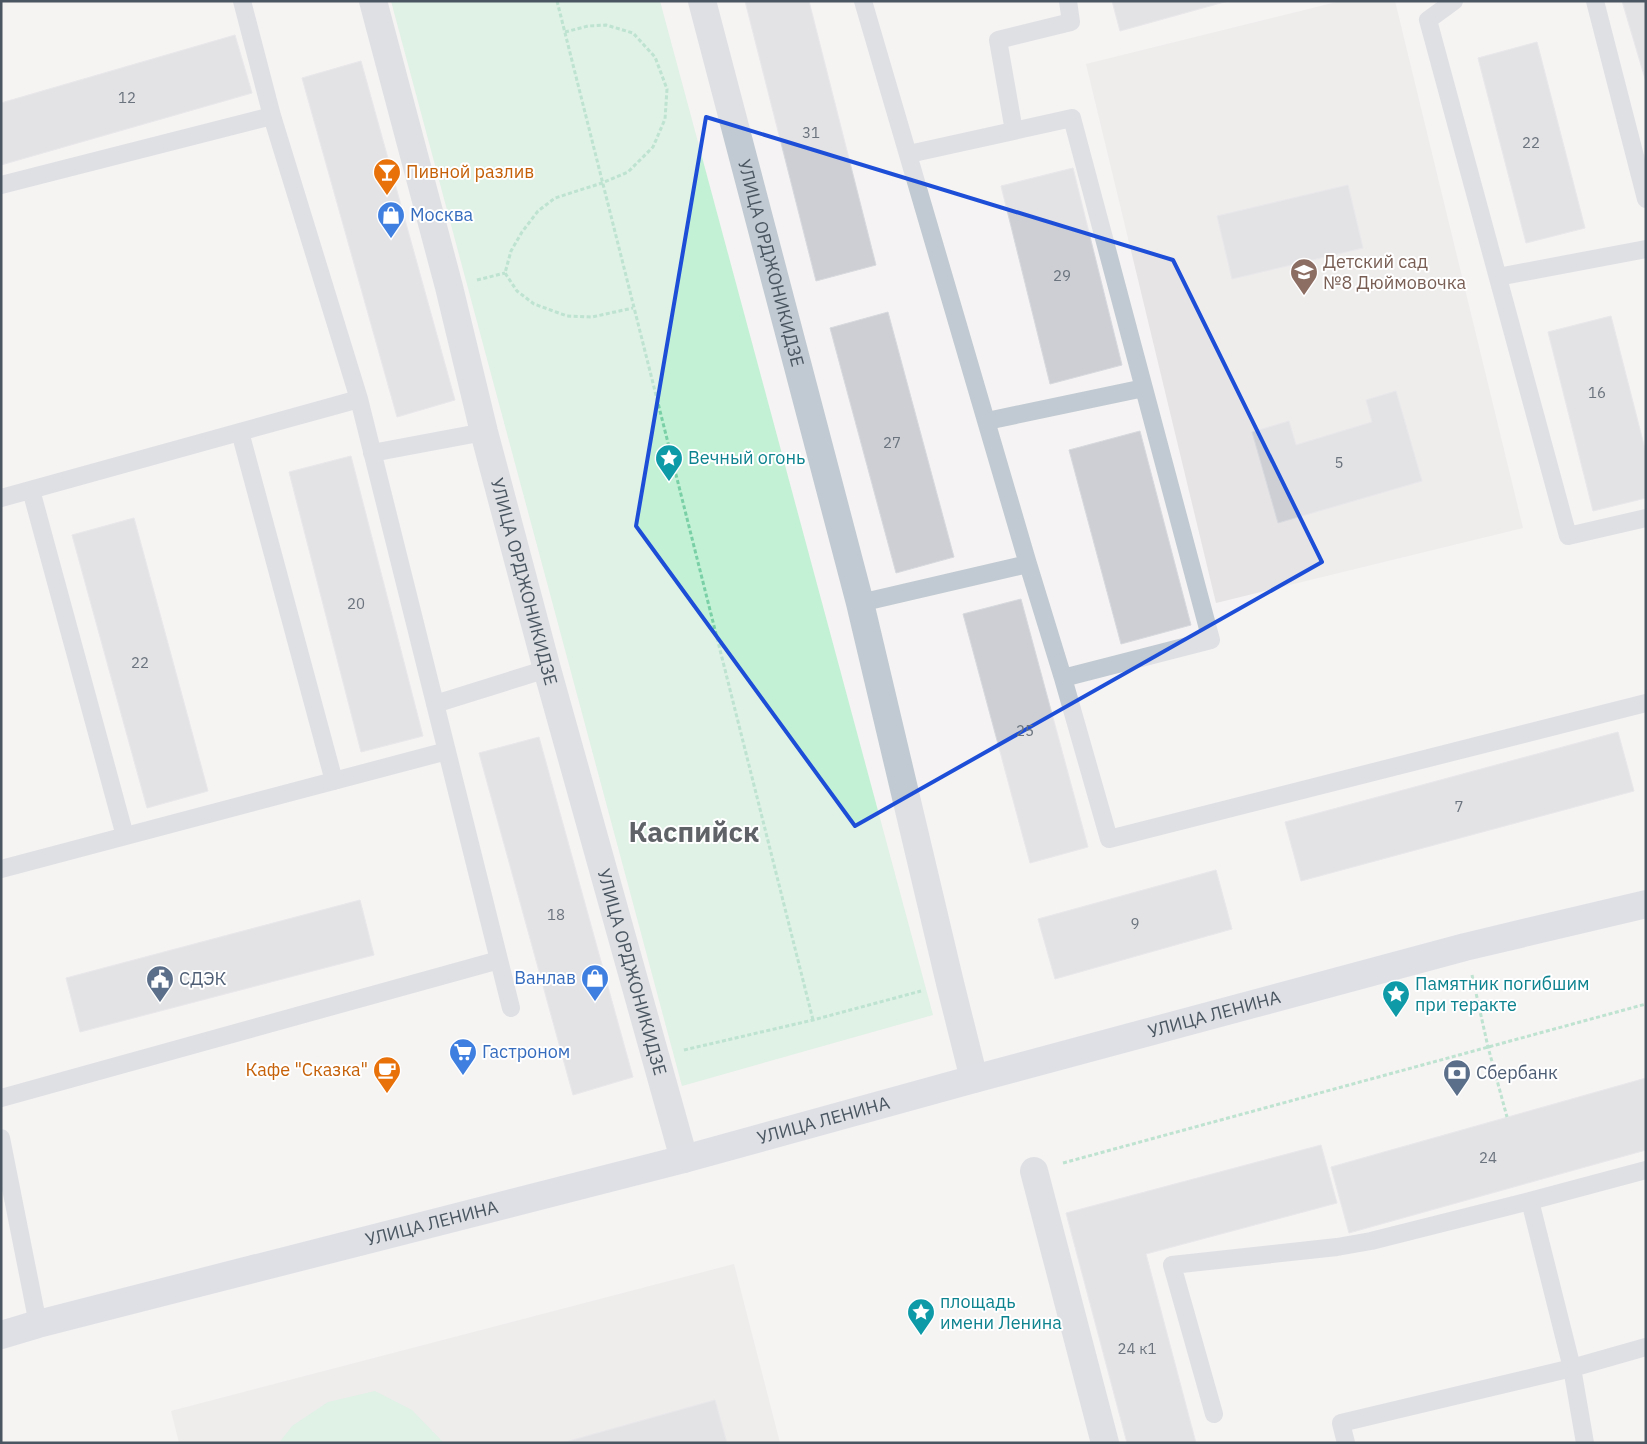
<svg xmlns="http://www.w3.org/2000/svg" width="1647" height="1444" font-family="'IBM Plex Sans',sans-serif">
<rect width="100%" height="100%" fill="#f5f3f3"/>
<!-- education -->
<path fill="#e6e4e5" d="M1341,1h54l128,527 -307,75 -130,-539z
M734,1264l46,179h-601l-8,-32z"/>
<!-- green -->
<path fill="#c3f1d5" d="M391,1h269l273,1014 -251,71z
M375,1391l37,19 32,33h-165l13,-17 36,-24z"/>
<!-- building -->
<path fill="#cdcfd5" stroke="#d7d9de" d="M745,1h64l67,264 -60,16z
M1112,1h116l-108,30z
M1622,1h24v81z
M235,35l17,58 -251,72v-62z
M1537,42l48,186 -59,15 -48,-185z
M361,61l94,339 -58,17 -95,-339z
M1073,168l49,197 -72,19 -49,-198z
M1348,185l15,63 -131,31 -15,-63z
M888,312l66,245 -58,16 -66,-245z
M1611,316l35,137v45l-53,13 -45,-179z
M1396,391l26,90 -144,42 -26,-91 37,-11 7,24 76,-23 -6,-22z
M1140,431l51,194 -70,19 -52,-194z
M351,456l72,280 -62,16 -72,-280z
M134,518l74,273 -61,17 -75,-273z
M1021,599l67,248 -58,16 -67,-249z
M1618,732l16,59 -333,90 -16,-59z
M539,737l94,340 -60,18 -94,-342z
M1216,870l16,59 -177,50 -17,-60z
M360,900l14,55 -294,77 -14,-54z
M1646,1078v72l-297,83 -18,-66z
M1321,1145l16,58 -191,51 50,189h-69l-61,-230z
M715,1400l12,43h-165z"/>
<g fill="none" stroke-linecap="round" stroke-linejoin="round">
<!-- path -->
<path stroke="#7ad0a6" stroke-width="3" stroke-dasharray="4 2.5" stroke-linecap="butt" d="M557,1l256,1019
M565,32l23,-6 18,-1 27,8 22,24 12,32 -2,30 -12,28 -25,25 -26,11 -47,15 -17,13 -16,21 -11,19 -6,22 12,18 17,13 33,12 25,1 41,-9
M477,280l28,-7
M1472,975l16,72 19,70
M684,1050l129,-30 108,-29
M1063,1163l583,-159"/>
<!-- lane -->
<path stroke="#c1cad2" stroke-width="18" d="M242,1l30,115 87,283 152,609
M1454,1l-26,19 140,516 78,-18
M1595,1l51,198
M1014,131l-16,-91 73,-18 -3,-21
M909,154l163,-36 139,522 -148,38
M1,185l271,-69
M1498,277l148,-28
M987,421l157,-33
M240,432l94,349
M372,453l112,-21
M31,490l94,346
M1,498l358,-99
M1028,564l35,114 46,161 537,-136
M860,603l168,-39 -165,-563
M435,704l112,-35
M1,869l446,-118
M1,1098l498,-138
M1,1138l37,186
M1214,1414l-42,-149 165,-18 34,-6 159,-40
M1346,1443l-5,-20 231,-55 74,-21
M1585,1443l-13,-75 -42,-167 116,-31"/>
<!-- street -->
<g stroke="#c1cad2" stroke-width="28">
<path id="s1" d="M373,1l76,286 35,145 63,237 137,490"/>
<path id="s2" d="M702,1l158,602 90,380 24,96"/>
<path d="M1034,1171l71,272"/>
</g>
<!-- secondary -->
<path stroke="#c1cbd6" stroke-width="28" id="s3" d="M1,1335l37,-11 646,-165 290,-80 491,-132 181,-43"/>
</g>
<!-- marked area -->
<path d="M0 0H1647V1444H0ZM706,117l467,143 149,302 -467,264 -219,-300z" fill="#f5f3f3" fill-opacity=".55" fill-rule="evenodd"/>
<path fill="none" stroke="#1d4ed8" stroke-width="4" stroke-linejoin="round" d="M706,117l467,143 149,302 -467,264 -219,-300z"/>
<!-- icons -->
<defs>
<g id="bar-pin" transform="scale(1.4375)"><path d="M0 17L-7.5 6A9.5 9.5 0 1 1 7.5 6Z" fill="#e8710a" stroke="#fff"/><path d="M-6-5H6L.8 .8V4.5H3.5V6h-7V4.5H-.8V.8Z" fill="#fff"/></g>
<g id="shop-pin" transform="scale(1.4375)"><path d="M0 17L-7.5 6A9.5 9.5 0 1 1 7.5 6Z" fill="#3f7fe0" stroke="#fff"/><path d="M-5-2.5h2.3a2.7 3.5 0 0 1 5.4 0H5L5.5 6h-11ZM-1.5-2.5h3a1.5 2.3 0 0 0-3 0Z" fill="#fff"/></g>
<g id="school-pin" transform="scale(1.4375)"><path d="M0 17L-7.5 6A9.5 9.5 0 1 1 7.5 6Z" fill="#8d6e63" stroke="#fff"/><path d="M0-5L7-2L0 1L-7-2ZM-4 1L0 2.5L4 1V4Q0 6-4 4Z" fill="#fff"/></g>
<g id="sight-pin" transform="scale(1.4375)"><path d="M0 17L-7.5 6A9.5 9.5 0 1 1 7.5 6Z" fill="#0f9aa8" stroke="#fff"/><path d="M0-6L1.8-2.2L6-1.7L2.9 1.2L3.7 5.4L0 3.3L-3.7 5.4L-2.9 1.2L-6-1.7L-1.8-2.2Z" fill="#fff"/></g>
<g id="civic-pin" transform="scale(1.4375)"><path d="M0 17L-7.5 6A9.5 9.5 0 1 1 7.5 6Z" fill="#5c6f8a" stroke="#fff"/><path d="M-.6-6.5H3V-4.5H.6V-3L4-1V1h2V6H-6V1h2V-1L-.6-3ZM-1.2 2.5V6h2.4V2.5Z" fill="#fff"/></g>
<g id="supermarket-pin" transform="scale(1.4375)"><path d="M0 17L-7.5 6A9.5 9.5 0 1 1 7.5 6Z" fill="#3f7fe0" stroke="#fff"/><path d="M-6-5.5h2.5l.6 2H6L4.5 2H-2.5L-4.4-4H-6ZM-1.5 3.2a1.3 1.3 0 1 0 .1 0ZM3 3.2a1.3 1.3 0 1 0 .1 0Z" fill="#fff"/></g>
<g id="cafe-pin" transform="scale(1.4375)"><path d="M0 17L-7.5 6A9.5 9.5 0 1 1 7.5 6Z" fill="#e8710a" stroke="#fff"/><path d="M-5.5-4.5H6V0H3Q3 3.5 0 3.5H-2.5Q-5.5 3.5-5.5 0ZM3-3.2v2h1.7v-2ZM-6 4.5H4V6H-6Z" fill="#fff"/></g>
<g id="bank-pin" transform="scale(1.4375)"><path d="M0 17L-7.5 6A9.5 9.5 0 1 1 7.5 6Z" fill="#5c6f8a" stroke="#fff"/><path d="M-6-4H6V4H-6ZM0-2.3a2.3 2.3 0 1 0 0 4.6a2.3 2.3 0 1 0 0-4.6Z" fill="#fff"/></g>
</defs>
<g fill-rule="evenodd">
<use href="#bar-pin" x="387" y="172"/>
<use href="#shop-pin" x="391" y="215"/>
<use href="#school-pin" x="1304" y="272"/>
<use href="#sight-pin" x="669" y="458"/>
<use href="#shop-pin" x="595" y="978"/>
<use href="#civic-pin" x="160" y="979"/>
<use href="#sight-pin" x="1396" y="994"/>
<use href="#supermarket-pin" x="463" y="1052"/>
<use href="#cafe-pin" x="387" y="1070"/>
<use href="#bank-pin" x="1457" y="1073"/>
<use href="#sight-pin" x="921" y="1312"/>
</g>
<g text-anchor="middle" stroke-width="4" stroke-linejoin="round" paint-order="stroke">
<!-- number labels -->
<g font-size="15" fill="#6b747e">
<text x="127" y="103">12</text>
<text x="811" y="138">31</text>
<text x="1531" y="148">22</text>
<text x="1062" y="281">29</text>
<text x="1597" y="398">16</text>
<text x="892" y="448">27</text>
<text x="1339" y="468">5</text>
<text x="356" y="609">20</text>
<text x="140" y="668">22</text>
<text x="1025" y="736">25</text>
<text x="1459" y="812">7</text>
<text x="556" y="920">18</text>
<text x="1135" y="929">9</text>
<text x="1488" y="1163">24</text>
<text x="1137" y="1354">24 к1</text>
</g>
<!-- food labels -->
<g font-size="18" fill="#c56008" stroke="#fff" text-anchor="start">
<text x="406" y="178">Пивной разлив</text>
<text x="368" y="1076" text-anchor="end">Кафе "Сказка"</text>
</g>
<!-- shop labels -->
<g font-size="18" fill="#366cbe" stroke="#fff" text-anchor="start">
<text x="410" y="221">Москва</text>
<text x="576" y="984" text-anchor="end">Ванлав</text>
<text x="482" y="1058">Гастроном</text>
</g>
<!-- education labels -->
<g font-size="18" fill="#785e54" stroke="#fff" text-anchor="start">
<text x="1323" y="268">Детский сад<tspan x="1323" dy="21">№8 Дюймовочка</tspan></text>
</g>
<!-- street labels -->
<g font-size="18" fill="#4a5661" stroke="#fff">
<text dy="6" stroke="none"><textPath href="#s2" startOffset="271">УЛИЦА ОРДЖОНИКИДЗЕ</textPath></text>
<text dy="6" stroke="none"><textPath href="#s1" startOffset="600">УЛИЦА ОРДЖОНИКИДЗЕ</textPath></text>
<text dy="6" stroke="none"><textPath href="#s1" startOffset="1005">УЛИЦА ОРДЖОНИКИДЗЕ</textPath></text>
<text dy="6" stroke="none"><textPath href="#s3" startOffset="1255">УЛИЦА ЛЕНИНА</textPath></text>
<text dy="6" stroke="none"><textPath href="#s3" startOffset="850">УЛИЦА ЛЕНИНА</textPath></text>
<text dy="6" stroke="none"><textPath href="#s3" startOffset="445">УЛИЦА ЛЕНИНА</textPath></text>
</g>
<!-- culture labels -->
<g font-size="18" fill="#0d838f" stroke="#fff" text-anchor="start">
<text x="688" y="464">Вечный огонь</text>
<text x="1415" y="990">Памятник погибшим<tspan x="1415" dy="21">при теракте</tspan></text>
<text x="940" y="1308">площадь<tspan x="940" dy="21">имени Ленина</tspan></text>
</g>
<!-- service labels -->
<g font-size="18" fill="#4e5e75" stroke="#fff" text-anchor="start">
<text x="179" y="985">СДЭК</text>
<text x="1476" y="1079">Сбербанк</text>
</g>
<!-- town labels -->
<g font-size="28" font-weight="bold" fill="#5f6368" stroke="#fff">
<text x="694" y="842">Каспийск</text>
</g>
</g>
<!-- border -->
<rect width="1647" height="1444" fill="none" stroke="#4a5661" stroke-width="5"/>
</svg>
